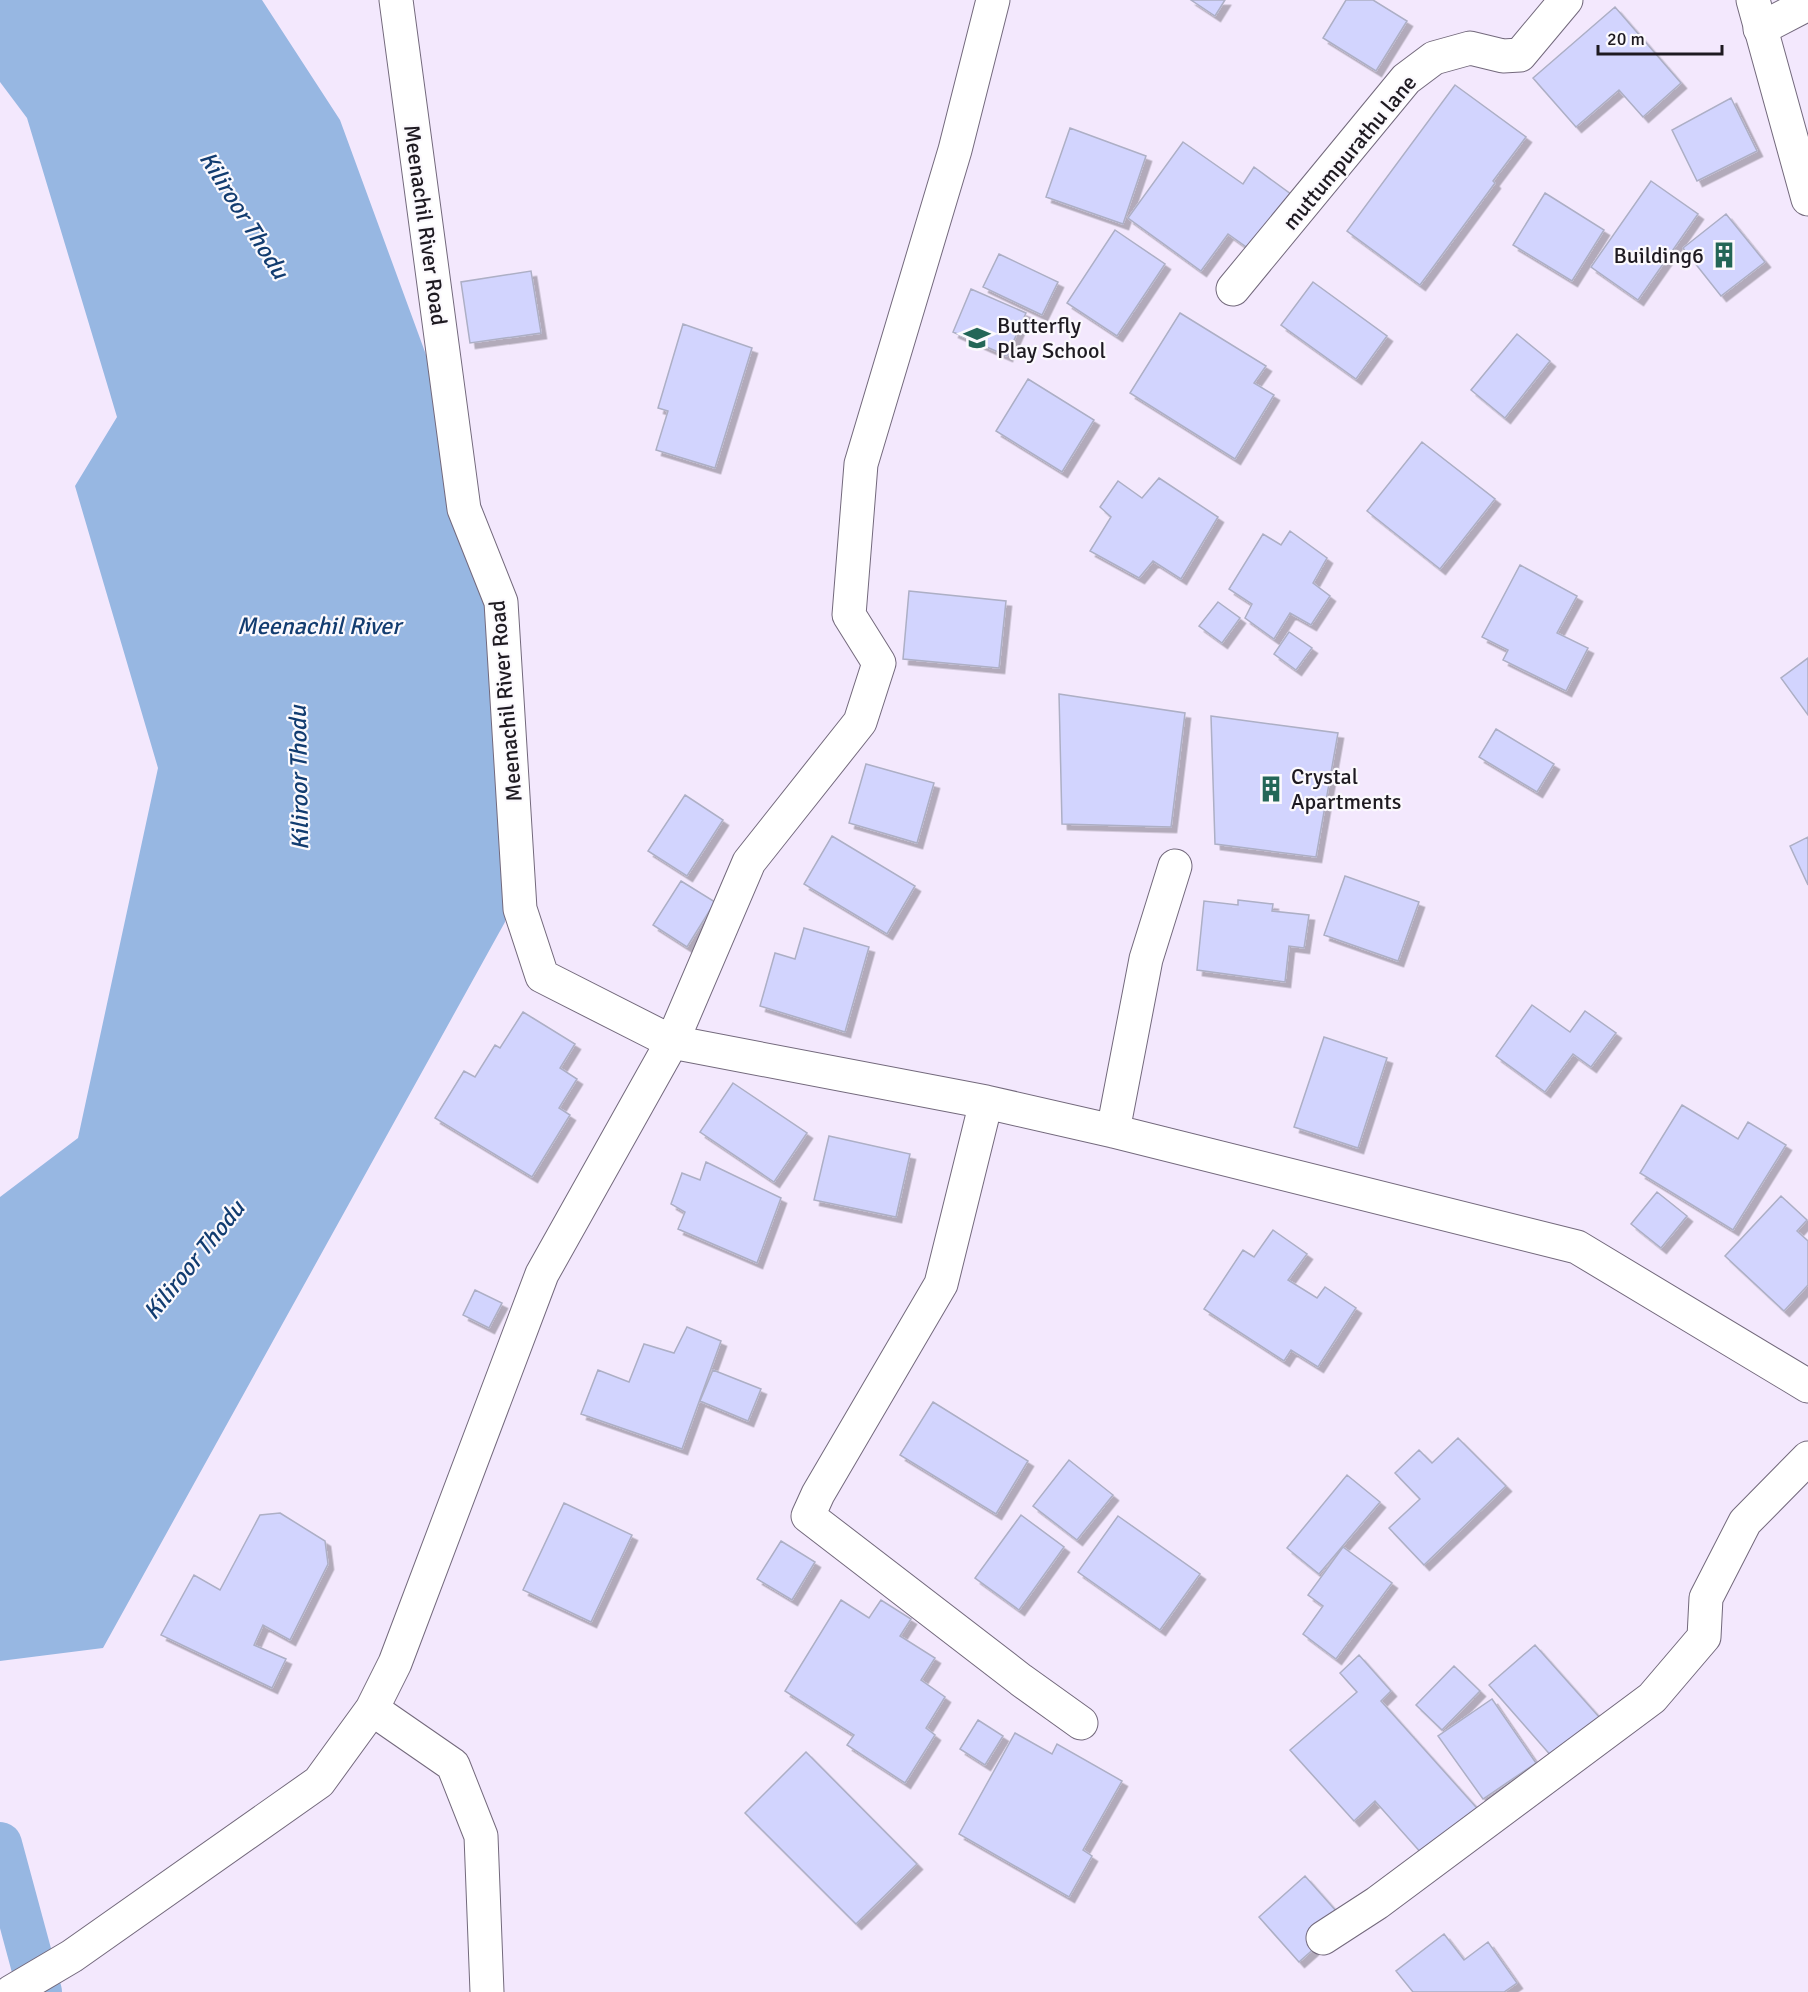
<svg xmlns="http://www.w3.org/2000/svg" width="1808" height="1992" font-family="Signika,sans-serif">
<defs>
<filter id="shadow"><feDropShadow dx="5.5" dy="5.5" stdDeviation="0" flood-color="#0004"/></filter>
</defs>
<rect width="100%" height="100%" fill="#f3e8fd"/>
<!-- water -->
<path fill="#97b7e2" d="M0,0h262l78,120 174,475 -9,327 -402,726 -103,13v-464l78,-59 80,-370 -83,-282 42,-69 -90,-299 -27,-36z"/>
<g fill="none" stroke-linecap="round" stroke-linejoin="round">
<!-- canal -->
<path stroke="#97b7e2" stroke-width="44" d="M0,1844l40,148"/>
</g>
<!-- building -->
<path fill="#d2d4fe" stroke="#adafc5" stroke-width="1.5" filter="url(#shadow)" d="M1191,0h34l-10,16z
M1346,0h27l34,21 -31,50 -53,-33z
M1615,7l66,76 -38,34 -24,-27 -43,37 -43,-49z
M1455,85l71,52 -33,44 2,2 -75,102 -73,-54z
M1731,98l26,53 -60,30 -25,-51z
M1070,128l76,28 -23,68 -77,-27z
M1183,142l60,42 11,-17 45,33 -40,56 -31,-22 -27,37 -73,-53z
M1651,181l47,33 -60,86 -47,-33z
M1545,193l59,37 -32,51 -59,-36z
M1726,214l39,48 -44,34 -38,-48z
M1115,230l50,34 -48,72 -50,-33z
M999,254l59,28 -16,33 -59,-28z
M531,271l10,62 -71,10 -9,-61z
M1313,282l74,54 -31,43 -75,-54z
M971,289l55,24 -19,43 -54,-24z
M1180,313l86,53 -12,17 20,12 -39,64 -105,-66z
M683,324l69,24 -37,120 -59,-18 12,-39 -10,-3z
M1517,334l33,27 -45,57 -34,-28z
M1028,379l66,41 -32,52 -66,-41z
M1422,442l73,57 -55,70 -73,-58z
M1159,478l59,39 -37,62 -28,-18 -14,17 -49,-27 21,-34 -11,-10 18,-26 24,17z
M1290,531l37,27 -14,25 17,13 -19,29 -21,-12 -16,26 -29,-21 7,-14 -23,-15 34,-55 18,11z
M1520,565l57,31 -20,37 31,15 -22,43 -63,-31 5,-10 -26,-13z
M909,591l97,10 -7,67 -96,-9z
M1218,602l22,16 -18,25 -23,-17z
M1289,632l23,16 -16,22 -22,-16z
M1808,658v57l-27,-37z
M1059,694l126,19 -14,114 -109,-3z
M1211,716l127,17 -22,124 -101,-13z
M1496,729l58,35 -17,28 -58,-35z
M866,764l68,19 -17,60 -68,-20z
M685,795l38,25 -36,56 -39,-25z
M832,836l83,50 -28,48 -83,-50z
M1808,837v48l-18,-39z
M1345,876l74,26 -21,59 -74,-26z
M681,881l34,21 -28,45 -34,-22z
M1238,900l35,4 -1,7 37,4 -5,33 -15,-2 -4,36 -88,-12 7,-69 34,4z
M804,928l65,19 -24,85 -85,-26 15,-53 20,6z
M1532,1005l38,27 15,-21 31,22 -25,34 -18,-13 -28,38 -49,-36z
M523,1012l52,32 -15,24 17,11 -18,29 11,7 -38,62 -97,-59 29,-47 11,6 20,-32 5,3z
M1324,1037l63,21 -29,90 -64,-21z
M733,1083l74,50 -33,49 -74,-50z
M1682,1105l56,34 10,-17 38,23 -53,85 -93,-57z
M829,1136l81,18 -14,63 -82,-17z
M706,1162l75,36 -24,65 -79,-34 7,-17 -14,-8 11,-31 18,7z
M1657,1192l30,24 -26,32 -30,-24z
M1781,1196l26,24 -10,11 11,10v44l-24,26 -59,-55z
M1273,1230l34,24 -19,26 29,18 8,-11 31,21 -38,59 -27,-17 -7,11 -80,-52 39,-59 11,7z
M475,1290l27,13 -13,25 -26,-13z
M687,1327l34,14 -39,108 -101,-35 17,-44 31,12 15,-38 30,9z
M713,1370l48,19 -13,32 -48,-20z
M933,1402l95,59 -32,53 -96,-59z
M1458,1438l48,48 -82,79 -35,-37 31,-29 -25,-26 24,-23 13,13z
M1069,1460l44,35 -36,45 -44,-34z
M1347,1475l33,27 -61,72 -32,-26z
M564,1503l68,32 -41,87 -68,-32z
M280,1513l45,28 3,23 -38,76 -27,-15 -9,20 32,14 -14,29 -111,-53 33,-60 26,15 40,-75z
M1021,1515l43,32 -45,63 -44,-32z
M1118,1516l82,58 -40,56 -82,-58z
M781,1541l34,21 -23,38 -35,-21z
M1343,1547l49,36 -56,76 -33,-25 20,-28 -15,-11z
M841,1600l28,18 12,-18 30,19 -11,17 35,22 -14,22 24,17 -19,31 9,7 -30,48 -58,-38 7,-10 -69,-44z
M1535,1645l65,73 -47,40 -64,-73z
M1359,1655l32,36 -10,10 103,115 -53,48 -56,-63 -21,20 -64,-71 67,-58 -17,-19z
M1454,1666l26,25 -38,39 -26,-25z
M1492,1699l44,64 -53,36 -45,-63z
M978,1720l25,16 -18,29 -25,-16z
M1015,1733l37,21 5,-10 65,37 -39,69 9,6 -23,41 -110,-63z
M806,1752l111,112 -61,60 -111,-111z
M1305,1876l40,45 -46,41 -40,-45z
M1444,1934l20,26 24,-18 29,41 -13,9h-91l-17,-21z"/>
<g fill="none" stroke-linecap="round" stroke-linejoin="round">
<!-- street casing -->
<g stroke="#73697c" stroke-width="35">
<path id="street" d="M396,0l68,509 37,93 19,307 22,67 130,66 314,60 127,29 464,116 231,139
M1760,29l48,-25
M1233,289l173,-210 28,-21 36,-10 33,8 17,-1 46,-55
M986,1102l-45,182 -123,210 -10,22 213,164 60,43
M1113,1131l33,-172 29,-93
M372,1709l81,56 28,71 6,156
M1323,1938l54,-35 275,-205 52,-61 2,-39 39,-76 63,-64
M11,1992l61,-36 247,-174 53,-73 23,-46 147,-389 130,-232 77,-180 111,-140 19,-59 -30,-48 12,-151 94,-314 38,-150"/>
</g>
<!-- secondary casing -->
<g stroke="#73697c" stroke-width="35">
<path id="secondary" d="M1753,0l55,199"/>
</g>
<!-- street -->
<use href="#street" stroke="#fff" stroke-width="33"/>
<!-- secondary -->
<use href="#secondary" stroke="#fff" stroke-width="33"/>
</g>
<!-- icons -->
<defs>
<g id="building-bare" transform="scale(2.07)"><path d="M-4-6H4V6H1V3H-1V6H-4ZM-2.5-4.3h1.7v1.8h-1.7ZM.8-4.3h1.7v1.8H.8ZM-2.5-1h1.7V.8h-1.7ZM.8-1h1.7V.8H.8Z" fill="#236657" stroke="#fbf9fd" stroke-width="2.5" paint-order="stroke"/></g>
<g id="school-bare" transform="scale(2.07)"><path d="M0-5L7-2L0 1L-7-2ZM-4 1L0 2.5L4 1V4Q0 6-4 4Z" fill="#236657" stroke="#fbf9fd" stroke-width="2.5" paint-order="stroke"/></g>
</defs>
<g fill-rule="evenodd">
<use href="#building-bare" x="1724" y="255"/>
<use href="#school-bare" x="977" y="338"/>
<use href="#building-bare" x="1271" y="789"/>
</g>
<g text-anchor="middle" stroke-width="4.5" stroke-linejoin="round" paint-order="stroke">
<!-- street labels -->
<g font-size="22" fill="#1e1a21" stroke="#fbf9fd">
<text transform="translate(1349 152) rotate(-50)" y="8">muttumpurathu lane</text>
<text transform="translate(426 225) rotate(82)" y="8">Meenachil River Road</text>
<text transform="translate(505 701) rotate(-95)" y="8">Meenachil River Road</text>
</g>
<!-- poi labels -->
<g font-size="22" fill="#1e1a21" stroke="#fbf9fd" text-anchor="start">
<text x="1704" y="263" text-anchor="end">Building6</text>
<text x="997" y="333">Butterfly<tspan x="997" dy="25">Play School</tspan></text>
<text x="1291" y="784">Crystal<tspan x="1291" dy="25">Apartments</tspan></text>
</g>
<!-- water labels -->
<g font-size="24" font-style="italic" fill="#123c70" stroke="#fbf9fd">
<text transform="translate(244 215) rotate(58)" y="8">Kiliroor Thodu</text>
<text x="319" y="634">Meenachil River</text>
<text transform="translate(299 778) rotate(-91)" y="8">Kiliroor Thodu</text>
<text transform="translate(194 1260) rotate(-51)" y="8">Kiliroor Thodu</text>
</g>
</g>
<!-- scale -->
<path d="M1598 45v9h124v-9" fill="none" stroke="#1e1a21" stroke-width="3"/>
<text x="1607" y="45" font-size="18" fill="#1e1a21" stroke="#fbf9fd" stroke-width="4.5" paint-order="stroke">20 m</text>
</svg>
